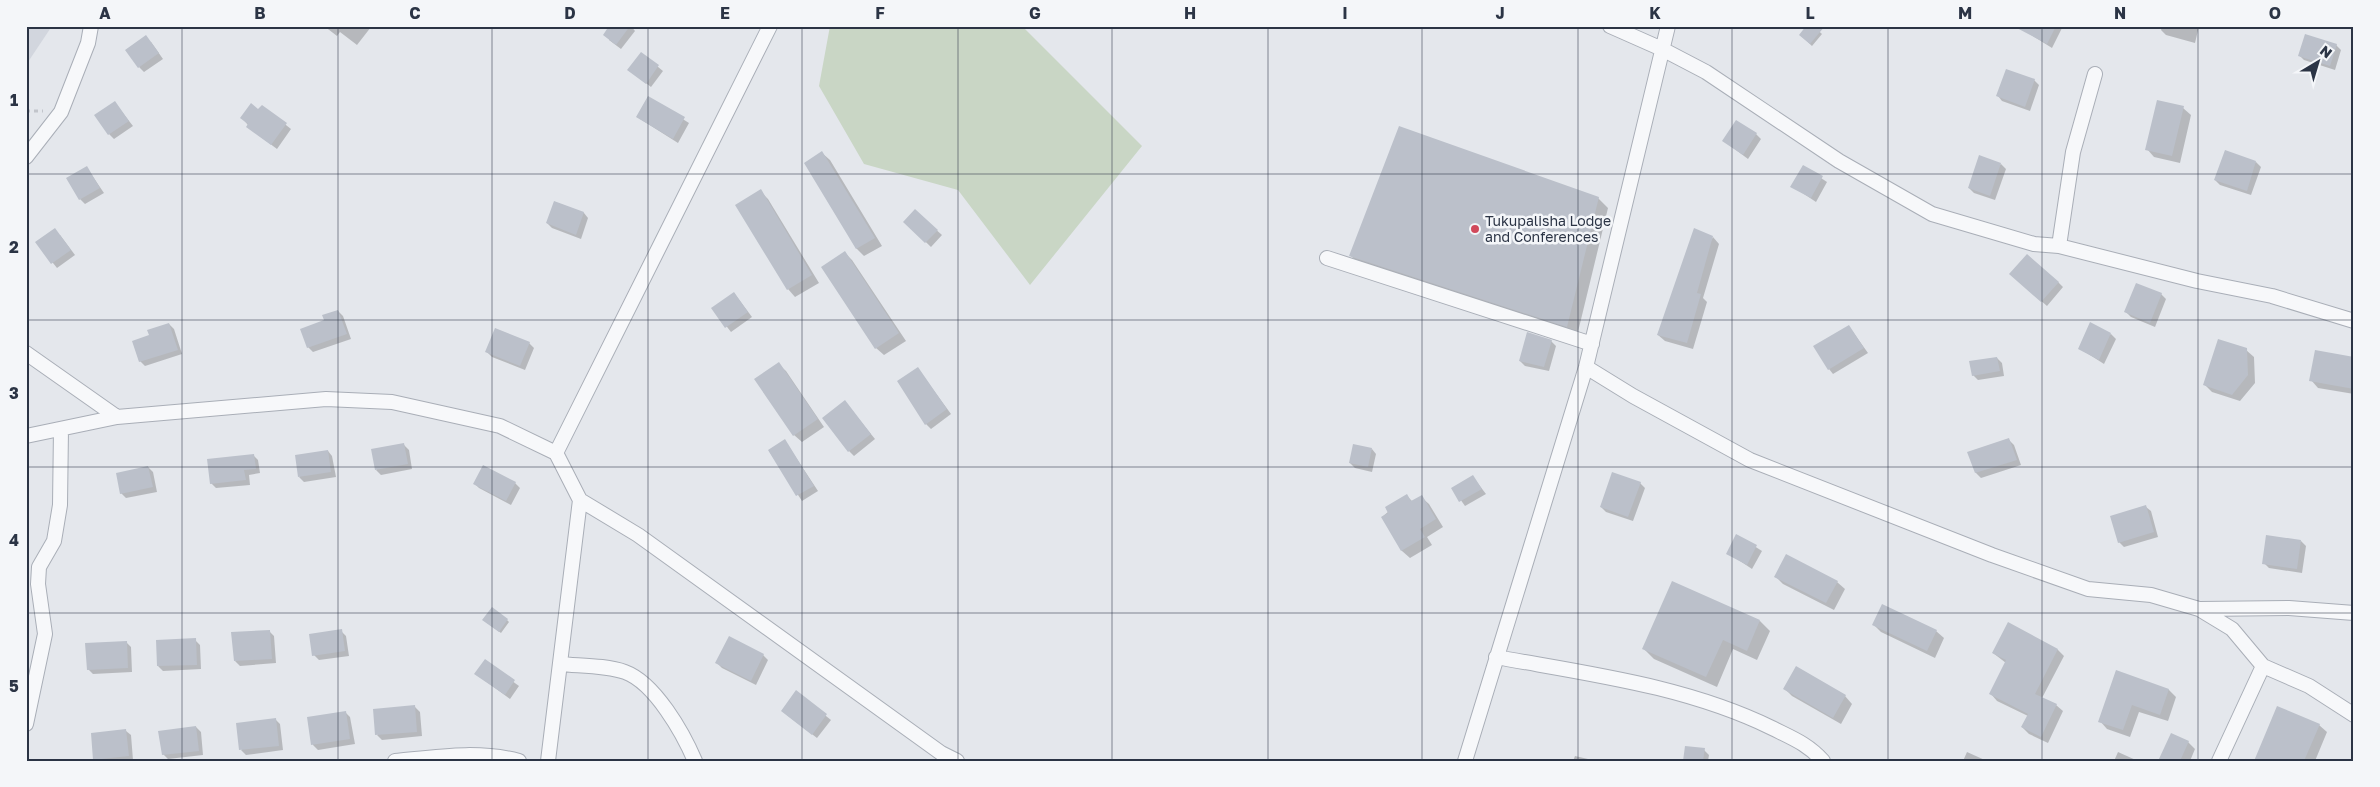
<svg xmlns="http://www.w3.org/2000/svg" width="2380" height="787" font-family="'Golos Text',sans-serif">
<rect width="100%" height="100%" fill="#e4e7ec"/>
<!-- built -->
<path fill="#d2d6de" d="M26,26h26l-26,39z"/>
<!-- green -->
<path fill="#c9d6c5" d="M830,26h192l120,120 -112,139 -72,-95 -94,-26 -45,-78z"/>
<!-- shadow -->
<path fill="#0003" d="M324,26h46l1,1 -14,18 -17,-13 -3,4z
M611,26h20l4,5 -14,18 -12,-9z
M1813,26l9,8 -10,12 -12,-11z
M2031,26h32l-11,22 -24,-15z
M2162,26h37l-4,17 -29,-8 -5,-5z
M151,42l12,17 -19,13 -5,-5z
M2336,45l5,5 -6,20 -31,-10 -5,-5z
M641,53l22,18 -12,16 -17,-13z
M2034,80l5,5 -9,26 -28,-10 -4,-5z
M648,97l41,26 -11,20 -41,-26z
M115,103l18,23 -19,13 -5,-5z
M262,106l29,23 -14,20 -24,-18 -11,-13 17,-7z
M2183,108l8,7 -11,48 -26,-6 -7,-8z
M1756,134l5,5 -13,20 -24,-18z
M822,153l8,7 52,86 -18,10 -7,-7 -52,-86z
M2256,162l5,5 -10,28 -31,-10 -5,-5z
M2001,164l5,5 -11,31 -21,-7 -5,-5z
M1803,166l24,16 -11,20 -24,-16z
M87,168l17,25 -19,11 -5,-5z
M760,191l8,8 51,84 -24,14 -7,-8z
M1598,198l10,10 -31,128 -216,-70 -10,-10z
M555,202l29,11 4,5 -7,21 -29,-11 -5,-5z
M915,211l27,24 -11,12 -26,-25z
M60,235l15,20 -18,13 -20,-25z
M1713,237l6,7 -16,54 4,4 -14,47 -28,-8 -7,-6z
M845,253l7,7 54,81 -22,14 -8,-7z
M2016,279l42,3 5,5 -16,19z
M734,293l18,24 -21,15 -18,-23z
M2161,294l5,5 -11,28 -24,-10 -5,-5z
M338,311l5,5 8,23 -38,13 -5,-5 18,-26z
M169,324l5,5 8,25 -37,12 -5,-5 10,-25z
M1853,332l15,21 -35,21 -4,-5z
M2111,334l5,5 -12,25 -25,-16z
M1551,341l5,5 -7,25 -24,-5 -5,-5z
M529,343l5,5 -9,22 -33,-13 -5,-5z
M2246,350l8,7 1,26 -15,18 -28,-9 -8,-8z
M1997,358l5,5 2,13 -26,4 -5,-5z
M2354,359v35l-36,-6 -7,-8z
M778,364l8,7 38,56 -22,15 -8,-7z
M918,369l33,45 -20,15 -5,-5z
M849,407l26,32 -21,17 -5,-5z
M2009,440l5,5 7,20 -40,13 -5,-5 -7,-21z
M785,441l33,50 -16,10 -33,-50z
M404,445l5,5 3,19 -31,6 -5,-5z
M1372,449l4,5 -4,18 -17,-4 -5,-5z
M328,451l4,5 4,21 -32,5 -5,-5z
M253,455l5,5 2,13 -11,2 1,10 -34,3 -5,-5z
M148,467l5,5 4,20 -31,6 -5,-5z
M1473,477l13,17 -21,12 -12,-17z
M474,483h41l5,5 -9,17 -32,-17z
M1640,483l5,5 -12,33 -27,-9 -5,-5z
M1407,496l6,6 8,-5 8,7 14,23 -16,10 5,8 -22,13 -8,-7 -20,-34z
M2146,507l5,4 7,26 -34,10 -5,-5z
M1737,535l25,16 -10,18 -24,-16z
M2301,541l5,5 -4,27 -33,-5 -5,-5z
M1776,577l61,5 8,7 -11,21 -51,-26z
M507,620l2,2 -8,11 -15,-11z
M1760,621l10,10 -13,29 -24,-11 -16,38 -63,-28 -10,-10z
M2009,624l49,26 6,6 -22,42 14,7 7,6 -15,32 -19,-9 -7,-7 6,-11 -31,-15 -6,-7 15,-31 -13,-10z
M1874,625l62,6 8,7 -9,20 -54,-26z
M269,631l5,5 2,27 -36,3 -5,-5z
M341,631l5,5 3,20 -30,4 -5,-5z
M195,640l5,5 1,24 -38,2 -5,-5z
M126,642l5,5 1,25 -39,2 -5,-5z
M763,655l5,5 -12,25 -34,-17 -5,-5z
M485,661l34,25 -9,13 -34,-25z
M2116,672l53,18 7,7 -8,24 -29,-9 -9,25 -23,-8 -7,-8z
M1784,688l61,8 7,8 -11,20 -49,-28z
M796,692l35,28 -14,18 -30,-23z
M415,707l5,5 2,24 -40,4 -5,-5z
M345,712l5,5 5,27 -37,6 -5,-5 -5,-27z
M275,719l5,5 3,26 -37,5 -5,-5z
M2319,725l8,7 -12,29h-60z
M196,727l5,5 2,23 -35,4 -5,-5z
M126,731l5,4 2,25 -39,-1z
M2188,742l7,7 -5,12h-31z
M1704,750l5,5 -1,6h-24z
M1967,752l20,9h-24z
M2118,752l20,9h-24z
M1575,756l13,3 1,2h-16z"/>
<!-- building -->
<path fill="#bbc0ca" d="M609,26h21l-14,19 -13,-10z
M1806,26h19l-15,18 -11,-9z
M2013,26h43l-9,18z
M2305,34l32,10 -7,22 -32,-10z
M146,35l13,18 -21,15 -13,-18z
M641,52l18,13 -13,19 -19,-14z
M2006,69l29,10 -10,28 -29,-11z
M648,96l37,21 -12,22 -37,-22z
M2157,100l27,6 -12,50 -27,-6z
M115,101l14,20 -21,14 -14,-20z
M251,103l7,6 4,-4 25,18 -16,22 -25,-18 2,-3 -8,-6z
M1736,120l21,13 -14,22 -21,-14z
M1399,126l200,71 -32,130 -218,-71z
M2225,150l31,11 -9,30 -33,-11z
M822,151l53,87 -19,11 -52,-86z
M1979,155l22,8 -11,33 -22,-8z
M1803,165l20,11 -12,22 -21,-11z
M87,166l13,22 -21,12 -13,-22z
M761,189l51,86 -25,15 -52,-85z
M554,201l30,11 -8,23 -30,-12z
M915,209l23,21 -13,13 -22,-21z
M55,228l16,22 -20,14 -16,-22z
M1694,228l19,8 -16,57 4,1 -14,49 -30,-8z
M845,251l54,82 -24,16 -54,-82z
M2027,254l32,28 -18,20 -32,-28z
M2136,283l26,10 -12,30 -26,-11z
M734,292l14,20 -23,16 -14,-20z
M338,310l9,24 -40,14 -7,-19 24,-9 -2,-5z
M2090,322l21,11 -12,27 -21,-11z
M169,323l9,27 -39,12 -7,-21 17,-6 -2,-5z
M1849,325l15,23 -36,22 -15,-24z
M495,328l35,14 -10,24 -35,-14z
M1527,332l25,8 -8,27 -25,-6z
M2218,339l29,9 1,27 -16,20 -29,-10z
M2315,350l39,7v32l-45,-8z
M1997,357l3,14 -28,5 -3,-15z
M779,362l39,57 -25,17 -39,-57z
M918,367l29,42 -22,16 -28,-44z
M845,400l26,34 -23,18 -26,-34z
M2009,438l8,22 -42,13 -8,-21z
M785,439l29,47 -18,10 -28,-46z
M404,443l4,21 -33,6 -4,-21z
M1353,444l19,4 -4,19 -19,-4z
M328,450l3,22 -33,5 -3,-22z
M254,454l2,15 -12,1 2,10 -36,4 -3,-25z
M483,465l33,17 -10,19 -33,-17z
M148,466l5,21 -33,7 -4,-21z
M1612,472l29,10 -13,35 -28,-10z
M1473,475l9,14 -23,13 -8,-14z
M1407,494l4,7 11,-6 14,24 -16,10 5,8 -24,14 -20,-34 7,-4 -3,-6z
M2146,505l8,27 -36,11 -8,-27z
M1736,534l21,11 -10,20 -21,-11z
M2266,535l35,5 -4,29 -35,-5z
M1786,554l52,27 -12,22 -52,-26z
M1672,581l88,39 -13,31 -24,-11 -17,37 -64,-28z
M1882,604l55,26 -10,21 -55,-26z
M492,607l16,12 -9,13 -17,-12z
M2008,622l50,27 -23,45 22,10 -16,33 -20,-10 7,-13 -39,-20 17,-34 -14,-7z
M342,629l3,22 -33,5 -3,-22z
M270,630l2,29 -38,2 -3,-29z
M729,636l35,18 -13,27 -36,-18z
M196,638l1,27 -40,1 -1,-26z
M127,641l1,27 -41,2 -2,-27z
M485,659l30,21 -10,15 -31,-21z
M1796,666l50,29 -13,23 -50,-29z
M2116,670l53,19 -9,26 -28,-10 -9,25 -25,-8z
M796,690l31,24 -15,21 -31,-24z
M415,705l2,27 -42,3 -2,-26z
M2277,706l43,18 -16,37h-50z
M346,711l4,28 -39,6 -4,-28z
M276,718l3,28 -40,4 -3,-27z
M196,726l3,25 -37,4 -4,-24z
M126,729l3,27 -36,4 -2,-27z
M2171,733l18,8 -9,20h-22z
M1685,746l20,2 -2,13h-20z"/>
<g fill="none" stroke-linecap="round" stroke-linejoin="round">
<!-- street casing -->
<g stroke="#a9aeb7" stroke-width="16">
<path id="street" d="M1610,26l52,23 44,23 133,89 93,53 102,30 25,2 138,35 75,15 82,25
M26,157l35,-45 27,-69 3,-17
M2059,246l14,-94 22,-78
M1327,258l265,86
M26,353l91,64 209,-18 66,3 108,24 56,27 24,47 58,35 303,218 16,8
M1586,367l47,29 117,64 242,95 96,34 63,6 48,14 33,20 31,37 46,20 45,29
M26,436l91,-19
M556,453l214,-427
M2200,609l89,-1 65,5
M1496,657c93,17 190,29 276,71 20,10 36,16 51,33
M560,664c20,2 45,1 65,8 30,11 58,61 70,89
M26,724l19,-90 -7,-50 1,-17 15,-26 6,-36 1,-76
M395,761c41,-4 83,-11 124,0
M548,761l32,-261
M1465,761l121,-394 82,-341
M2219,761l44,-95"/>
</g>
<!-- path -->
<path stroke="#c2c5cb" stroke-width="3" stroke-dasharray="4 4" stroke-linecap="butt" d="M26,111h17"/>
<!-- street -->
<use href="#street" stroke="#f7f8fa" stroke-width="14"/>
</g>
<!-- grid -->
<path fill="none" stroke="#2b3445" stroke-width="1" stroke-opacity="0.55" d="M182,26v735M338,26v735M492,26v735M648,26v735M802,26v735M958,26v735M1112,26v735M1268,26v735M1422,26v735M1578,26v735M1732,26v735M1888,26v735M2042,26v735M2198,26v735M26,174h2328M26,320h2328M26,467h2328M26,613h2328"/>
<!-- markers -->
<circle fill="#d1495b" stroke="#f4f6f9" stroke-width="2" cx="1475" cy="229" r="5"/>
<g text-anchor="middle" stroke-width="5" stroke-linejoin="round" paint-order="stroke">
<!-- poi labels -->
<g font-size="14" fill="#2b3445" stroke="#f4f6f9" text-anchor="start">
<text x="1485" y="226">Tukupalisha Lodge<tspan x="1485" dy="16">and Conferences</tspan></text>
</g>
</g>
<!-- border -->
<rect width="2380" height="787" fill="none" stroke="#f4f6f9" stroke-width="55"/>
<!-- north arrow -->
<g transform="translate(2318 62) rotate(38)" stroke="#f4f6f9" stroke-width="4" paint-order="stroke">
<path d="M0-4L9 19L0 12L-9 19Z" fill="#2b3445"/>
<text y="-8" font-size="14" font-weight="bold" text-anchor="middle" fill="#2b3445">N</text>
</g>
<rect x="28" y="28" width="2324" height="732" fill="none" stroke="#2b3445" stroke-width="2"/>
<g font-size="16" text-anchor="middle" font-weight="bold" fill="#2b3445">
<text x="105" y="19">A</text>
<text x="260" y="19">B</text>
<text x="415" y="19">C</text>
<text x="570" y="19">D</text>
<text x="725" y="19">E</text>
<text x="880" y="19">F</text>
<text x="1035" y="19">G</text>
<text x="1190" y="19">H</text>
<text x="1345" y="19">I</text>
<text x="1500" y="19">J</text>
<text x="1655" y="19">K</text>
<text x="1810" y="19">L</text>
<text x="1965" y="19">M</text>
<text x="2120" y="19">N</text>
<text x="2275" y="19">O</text>
<text x="14" y="106">1</text>
<text x="14" y="253">2</text>
<text x="14" y="399">3</text>
<text x="14" y="546">4</text>
<text x="14" y="692">5</text>
</g>
</svg>
